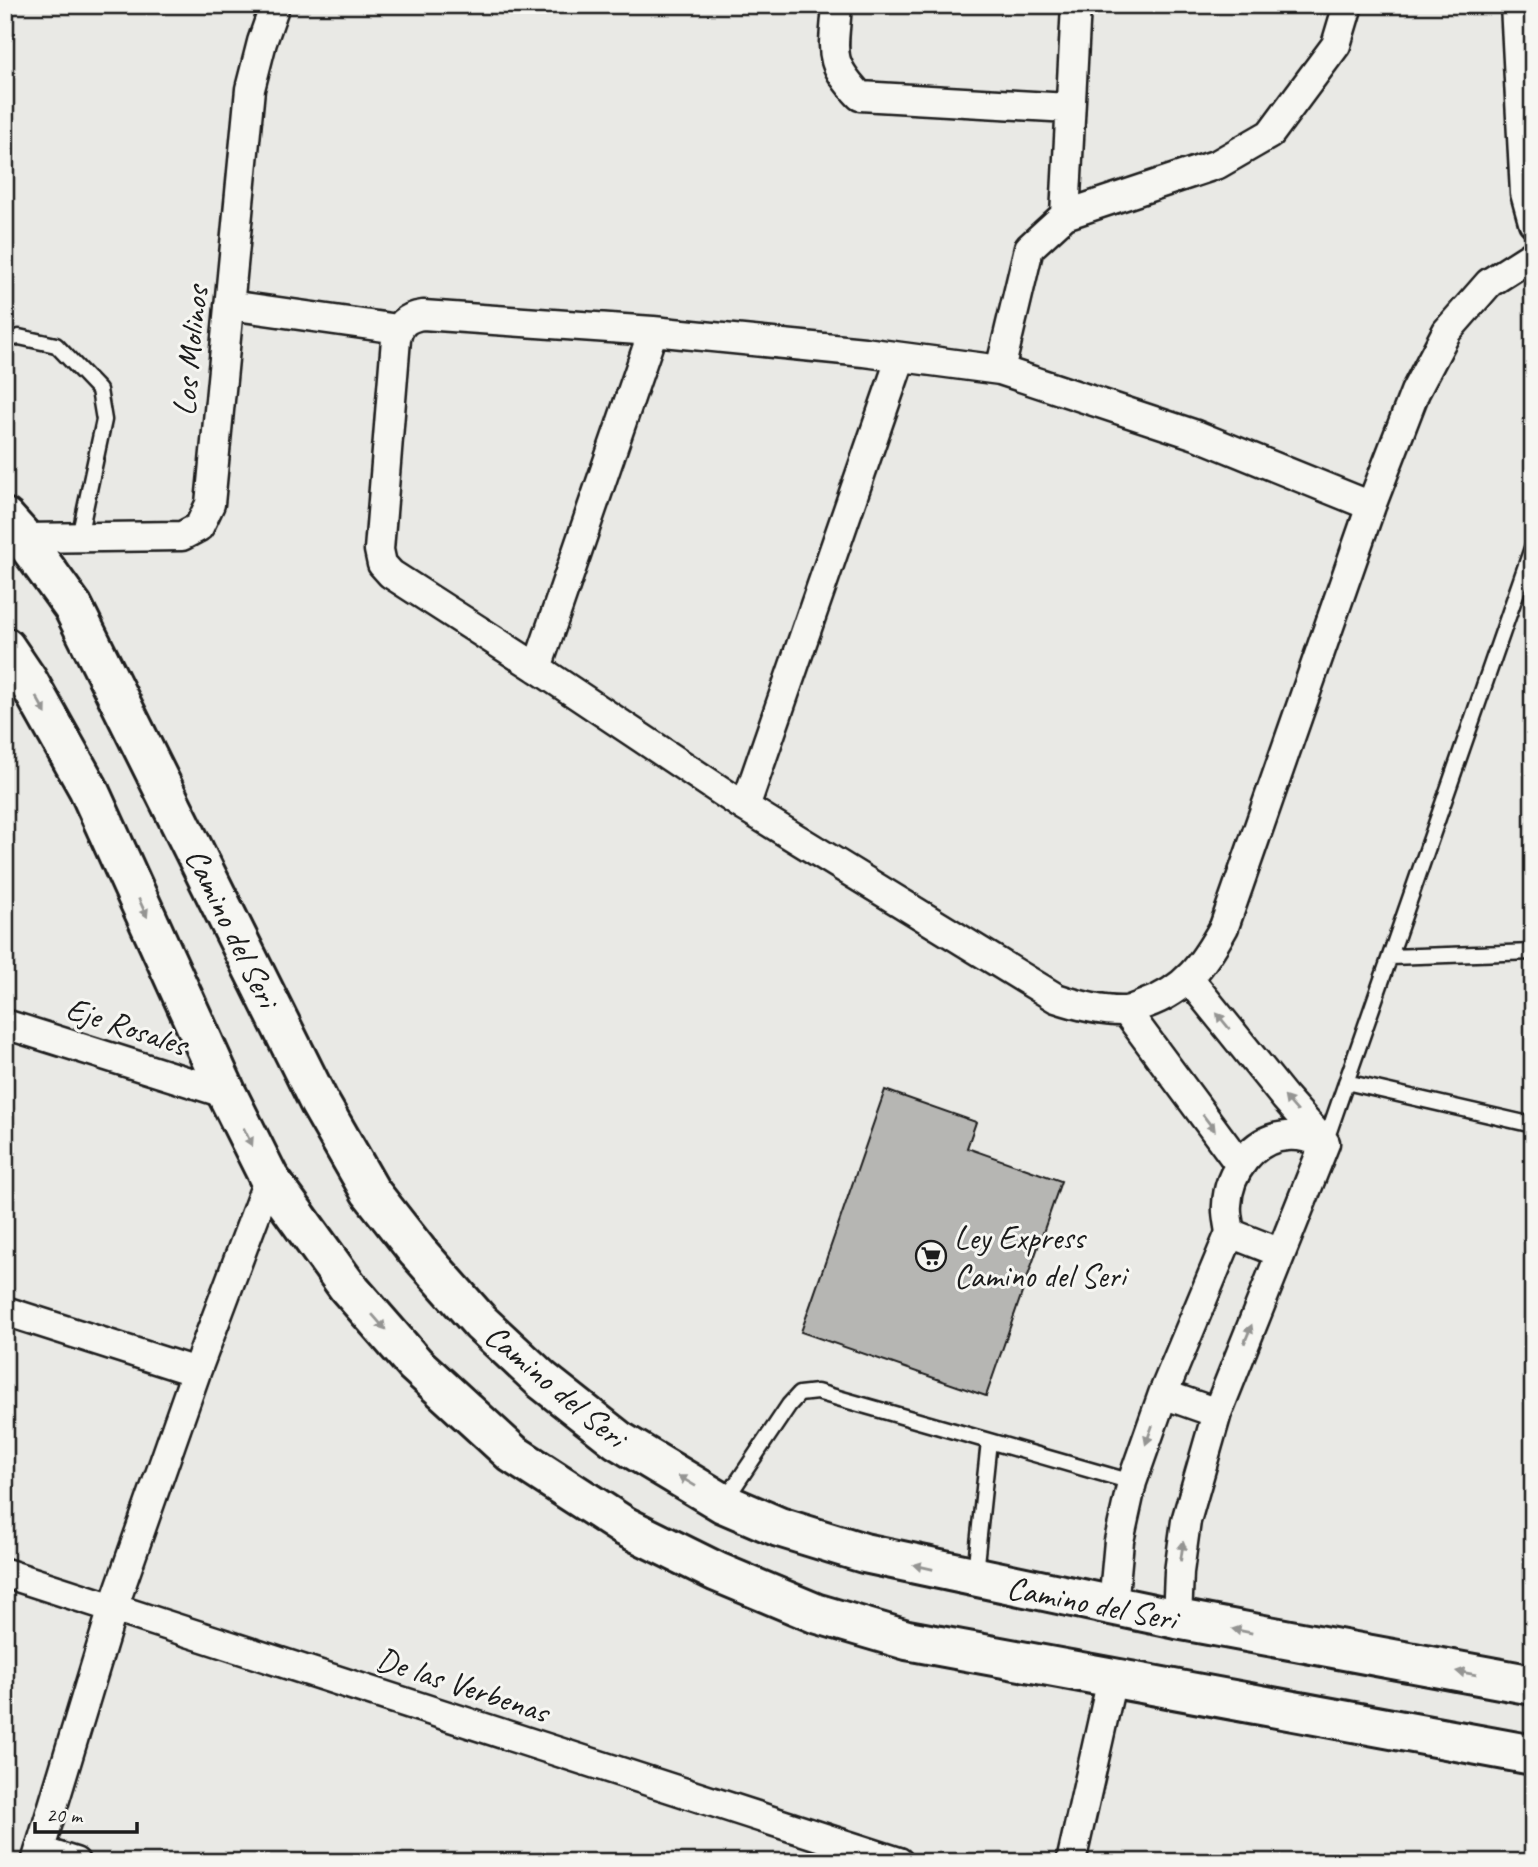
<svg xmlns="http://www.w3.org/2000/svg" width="1538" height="1867" font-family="Caveat,sans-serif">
<rect width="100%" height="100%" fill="#e9e9e5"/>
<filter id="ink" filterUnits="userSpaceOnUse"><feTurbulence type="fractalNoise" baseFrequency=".0143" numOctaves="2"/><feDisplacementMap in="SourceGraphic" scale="14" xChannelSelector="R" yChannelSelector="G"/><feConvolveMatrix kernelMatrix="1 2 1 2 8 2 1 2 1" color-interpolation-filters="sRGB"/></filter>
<g filter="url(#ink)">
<!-- building -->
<path fill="#b6b6b3" stroke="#1c1c1c" stroke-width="2" d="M885,1090l91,32 -9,26 94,33 -75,215 -185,-64z"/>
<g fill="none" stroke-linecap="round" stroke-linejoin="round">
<!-- lane casing -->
<g stroke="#1c1c1c" stroke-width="19">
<path id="lane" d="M5,340l14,-3 37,8 43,45 5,30 -25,117
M1390,957l143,-5
M1346,1082l187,43
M1325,1143l208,-598
M989,1441l143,41
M724,1502l65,-97 10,-11 18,-2 172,49 -14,132"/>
</g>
<!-- street casing -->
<g stroke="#1c1c1c" stroke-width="33">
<path id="street" d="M837,5c-3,47 -11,55 23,91l209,12
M1515,5l10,188 8,29
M1065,215l11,-210
M229,305l169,24
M1000,370l29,-122 36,-33 153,-51 52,-30 66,-89 12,-40
M1371,506l-175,-71 -196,-65 -136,-18 -211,-21 -230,-16c-15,2 -24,8 -27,24l-17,211 3,14 9,10 146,94 208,139 311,191c21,7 47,14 69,13 7,-1 14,-5 20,-7 41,-14 59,-41 79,-77l147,-421 44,-114 32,-61 42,-48 44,-28
M23,538l159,-2 17,-9 11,-23 40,-415 12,-47 13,-37
M537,668l116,-337
M745,807l156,-450
M1189,979l96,119 40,45
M1126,1011l114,154
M5,1024l222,70
M1230,1233l51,20
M5,1311l191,61
M1163,1394l54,19
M5,1573l894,289
M1113,1606l6,-65 13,-59 31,-88 67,-161c-1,-9 -4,-19 -3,-28 1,-32 26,-67 60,-69 14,-1 26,3 38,7
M1177,1619l2,-47 7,-51 31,-108 108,-270
M40,1851l35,11
M36,1862l77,-254 83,-236 73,-194
M1071,1862l41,-183"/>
</g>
<!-- primary casing -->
<g stroke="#1c1c1c" stroke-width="44">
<path id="primary" d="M5,518l18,20 50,69 246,495 51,89 47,60 64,72 61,57 76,60 105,63 56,24 85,26 313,66 356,66
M5,647l23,34 60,107 139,306 42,84 78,108 68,78 98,90 111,72 93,46 98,41 92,27 626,115"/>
</g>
<!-- lane -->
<use href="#lane" stroke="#f6f6f2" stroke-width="14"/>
<!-- street -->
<use href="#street" stroke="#f6f6f2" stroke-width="28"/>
<!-- primary -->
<use href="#primary" stroke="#f6f6f2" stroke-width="38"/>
</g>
<!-- one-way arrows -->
<defs><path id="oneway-solid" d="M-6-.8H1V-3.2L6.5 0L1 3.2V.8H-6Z" transform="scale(1.75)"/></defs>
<g fill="#949492">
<use href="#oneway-solid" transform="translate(41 705) rotate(61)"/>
<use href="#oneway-solid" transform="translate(143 908) rotate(65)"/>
<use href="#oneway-solid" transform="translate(1223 1021) rotate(-129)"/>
<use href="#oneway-solid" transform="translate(1291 1104) rotate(-131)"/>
<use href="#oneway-solid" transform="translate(1209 1123) rotate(53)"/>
<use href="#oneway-solid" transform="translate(248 1137) rotate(64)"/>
<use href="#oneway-solid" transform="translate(379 1322) rotate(49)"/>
<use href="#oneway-solid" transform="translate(1248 1334) rotate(-68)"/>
<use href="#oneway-solid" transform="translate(1149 1435) rotate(110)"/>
<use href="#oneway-solid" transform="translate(687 1481) rotate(-149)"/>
<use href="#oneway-solid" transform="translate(1182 1551) rotate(-82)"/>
<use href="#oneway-solid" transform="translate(923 1567) rotate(-167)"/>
<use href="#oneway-solid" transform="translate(1242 1631) rotate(-169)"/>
<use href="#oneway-solid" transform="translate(1466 1673) rotate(-170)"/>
</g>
</g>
<!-- icons -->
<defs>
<g id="supermarket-ring" transform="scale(1.575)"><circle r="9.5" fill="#f6f6f2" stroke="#1c1c1c" stroke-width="1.5"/><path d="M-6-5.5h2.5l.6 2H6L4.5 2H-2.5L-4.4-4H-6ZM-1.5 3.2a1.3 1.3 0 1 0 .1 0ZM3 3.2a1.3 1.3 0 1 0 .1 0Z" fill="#1c1c1c"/></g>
</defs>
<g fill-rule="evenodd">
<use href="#supermarket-ring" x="931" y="1256"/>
</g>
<g text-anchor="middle" stroke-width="6" stroke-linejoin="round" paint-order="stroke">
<!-- street labels -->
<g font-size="33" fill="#1c1c1c" stroke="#f6f6f2">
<text transform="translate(189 351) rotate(-84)" y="12">Los Molinos</text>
<text transform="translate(233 927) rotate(64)" y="12">Camino del Seri</text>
<text transform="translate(127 1025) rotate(18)" y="12">Eje Rosales</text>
<text transform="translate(556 1385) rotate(40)" y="12">Camino del Seri</text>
<text transform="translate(1092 1602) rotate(11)" y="12">Camino del Seri</text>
<text transform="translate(463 1684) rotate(18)" y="12">De las Verbenas</text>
</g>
<!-- poi labels -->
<g font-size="33" fill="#1c1c1c" stroke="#f6f6f2" text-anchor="start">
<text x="954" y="1249">Ley Express<tspan x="954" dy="38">Camino del Seri</tspan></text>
</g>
</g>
<!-- margin -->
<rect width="1538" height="1867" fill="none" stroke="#f6f6f2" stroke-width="28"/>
<rect x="14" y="14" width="1510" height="1839" fill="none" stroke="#1c1c1c" stroke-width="2.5" filter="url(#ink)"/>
<!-- scale -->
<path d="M35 1822v10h102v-10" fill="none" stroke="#1c1c1c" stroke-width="3.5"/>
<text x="46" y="1822" font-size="21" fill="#1c1c1c" stroke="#f6f6f2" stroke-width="5" paint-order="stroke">20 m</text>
</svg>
